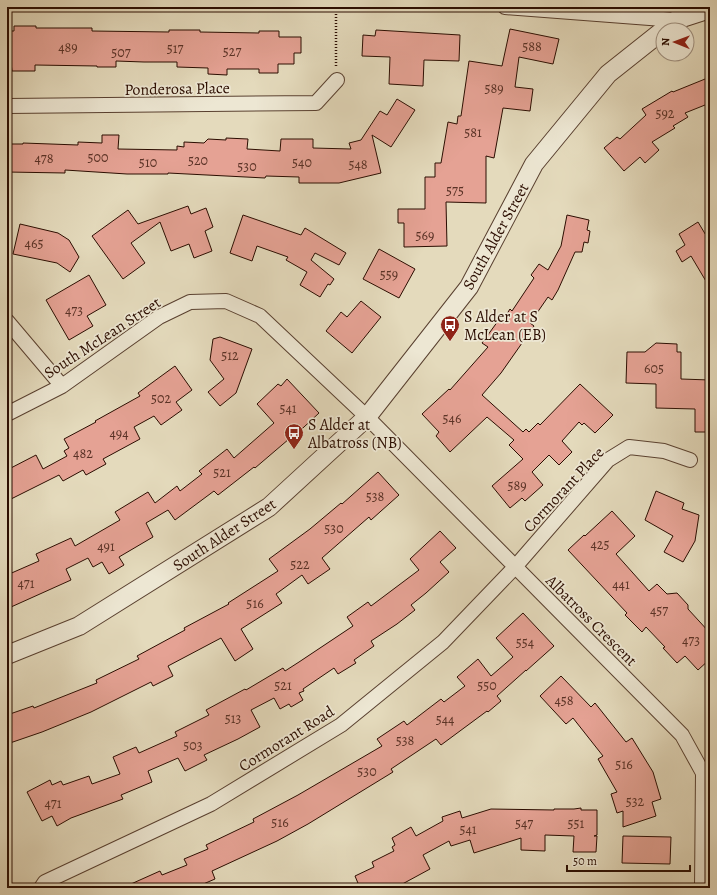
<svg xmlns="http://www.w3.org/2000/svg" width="717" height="895" font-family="Alegreya,serif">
<rect width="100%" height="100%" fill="#e4dabc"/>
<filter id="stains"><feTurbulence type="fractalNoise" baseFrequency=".005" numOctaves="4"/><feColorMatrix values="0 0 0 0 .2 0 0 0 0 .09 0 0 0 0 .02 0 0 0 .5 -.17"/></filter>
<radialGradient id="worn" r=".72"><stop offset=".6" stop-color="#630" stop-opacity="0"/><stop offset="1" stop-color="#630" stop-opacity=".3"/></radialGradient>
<!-- building -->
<path fill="#e5a294" stroke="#2b0d01" d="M14,26h22v2h56v3l77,1v-2h31v2l59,1v-2h20v6h22v16h-7v11h-16v9h-19v-4h-32v6l-19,-1v-6l-31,-1v-5h-33l-28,-1v6h-19v-1l-62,-1v6h-23l-1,-8h-4v-32h7z
M510,29l49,10 -6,25 -34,-7 -4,30 18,2 -3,22 -27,-3 -9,50 -8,-2v47l-40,-1 1,44 -43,1v-24h-6v-14h27v-32h10v-14h6l7,-41 9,2 1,-8h3l8,-55 33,5z
M376,30l84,5 -1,26 -35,-1 -1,26 -34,-2 1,-27 -28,-1 1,-21 12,1z
M710,77v26l-25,10 3,4 -15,9 2,2 -23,14 7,8 -14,13 -5,-6 -16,14 -20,-23 13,-11 3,2 26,-24 -4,-6 30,-18 1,1z
M397,99l18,11 -24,37 -19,-12 9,38 -42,10h-40v-6l-33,-1 -1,2 -97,-5v1h-41l-62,-4v3l-58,-1v-28h16v-1l55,2v-3l24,1v-8h17l-1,14 59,1v-4l7,1v-5l20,1 4,-4 18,1v-2l22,1 -1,10 33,2 1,-12h32v9l38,1 -2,-6 12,-3 19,-29 7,4z
M188,206l3,8 15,-6 7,19 -8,4 7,20 -18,7 -5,-14 -18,7 -11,-29 -29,21 14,20 -22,16 -31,-43 36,-26 10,14z
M243,215l58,20 4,-7 41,25 -7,12 -24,-12 -4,7 23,19 -4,6 -2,-1 -8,13 -20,-12 7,-13 -21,-12 2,-3 -31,-11 -5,15 -22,-8z
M567,215l22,5 -2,10 3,1 -2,12 -4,-1 -2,10h-7l-17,38 -6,10 -4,-3 -18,26 4,3 -33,47 -19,22 41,37 3,-3 3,3 9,-9 2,2 40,-41 33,31 -18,18 -11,-10 -2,2 -3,-3 -17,19 10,11 -13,13 -10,-10 -17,17 11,13 -18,16 -3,-3 -12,10 -18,-22 31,-27 -14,-14 5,-5 -27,-23 -37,35 -14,-16 3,-4 -17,-18 27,-25 1,1 38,-43 -6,-4 16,-22 3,2 9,-14 2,2 22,-33 -3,-3 8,-11 9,6 13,-24z
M698,222l12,20v46l-19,-32 -9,6 -6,-11 9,-6 -6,-11z
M20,224l38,9 11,7 10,17 -9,15 -13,-9 -44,-9z
M379,249l36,20 -16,29 -36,-19z
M89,275l17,30 -19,11 6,10 -24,14 -23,-40z
M361,301l20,16 -29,36 -26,-22 15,-19 6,5z
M220,337l32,12 -16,44 -16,13 -12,-14 16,-13 -14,-19 3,-21z
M656,343l21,1v8h4v27l29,1v52h-15v-23l-39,-1v-24l-30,-1 1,-31h18z
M175,366l17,24 -16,12 6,8 -21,15 -7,-9 -20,11 6,12 -37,20 3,5 -20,11 -3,-5 -20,11 -4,-6 -52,26v-31l29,-15 7,14 24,-13 -3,-5 5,-3 -5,-9 32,-17 -1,-1 45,-25 -2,-3z
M287,379l32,34 -29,27 -1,-1 -34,29 -1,-1 -36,28 -4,-4 -39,29 -7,-10 -22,13 7,14 -34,20 5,8 -15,9 -7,-12 -9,5 -5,-9 -22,11 5,11 -60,27 -4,-8v-24l32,-14 -3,-7 35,-16 4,8 45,-26 -5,-8 33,-20 7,11 22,-17 3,5 22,-17 -3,-3 28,-22 7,9 40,-35 -17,-19 21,-20 3,2z
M378,472l21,23 -28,25 -2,-3 -47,41 8,11 -22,15 -6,-9 -26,19 6,9 -41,26 12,20 -18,12 -14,-23 -53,28 5,10 -20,10 -2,-4 -60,30 -49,20 -35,12v-29l26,-9 1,2 63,-25 -1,-3 43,-21 -2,-3 48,-26 -1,-2 45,-24 -1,-1 50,-32 -9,-12 41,-30 31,-26 1,1z
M656,491l28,12 -2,6 17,6 -4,26 -12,21 -19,-10 9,-16 -28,-16z
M612,511l23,25 -19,18 33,37 8,-7 10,10 10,-1 11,12v4l22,24v26l-12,11 -13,-14 -8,7 -14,-15 2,-1 -19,-20 -4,5 -17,-17 2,-2 -59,-63 16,-15 1,1z
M440,531l16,17 -16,14 9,10 -23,21 -15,12 4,5 -18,14 -26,17 3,5 -20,14 2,3 -18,11 -4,-6 -31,21 1,2 -5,2 4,7 -12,7 -2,-3 -9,5 -6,-11 -23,12 9,17 -22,12 -34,16 3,5 -22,11 -7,-13 -30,13 4,11 -31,13 2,4 -52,19 -14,8 -5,-10 -10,5 -15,-29 23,-12 2,5 9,-4 2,4 26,-9 3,8 28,-10 -7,-17 23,-10 3,6 38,-17 -2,-4 34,-17 -3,-5 39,-21 1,1 37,-22 2,3 14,-9 54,-36 -6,-9 21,-15 3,4 48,-36 -9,-11z
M523,613l31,33 -28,25v-1l-29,26 4,5 -13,11 -1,-1 -46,34 -5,-6 -45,30 2,3 -85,52 -31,17 -65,30 3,8 -21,9h-72l38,-17 2,4 25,-10 -3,-6 24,-10 -2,-4 48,-23 -1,-3 45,-24 84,-49 -5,-7 27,-18 3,4 34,-26 3,3 21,-16 -8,-9 21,-18 13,17 22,-19 -17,-19z
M561,676l30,31 4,-4 31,39 6,-4 21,34 8,27 -9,3 4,14 -33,11v-16l-6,2 -6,-19 6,-2 -19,-33 5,-3 -30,-38 -7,6 -26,-28z
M581,808v2h16v25l-3,1h3l-1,16h-23l1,-16 -29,-1v16l-24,-1v-12l-47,15 -4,-13 -19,6 -2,-5 -26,14 7,14 -35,19h-35l-5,-12 19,-9 -2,-5 22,-11 -2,-4 3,-2 -3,-7 19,-11 5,9 27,-15 -1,-4 18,-6 2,7 29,-9 63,1v-1h20z
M623,836l48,1 -1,27 -48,-1z"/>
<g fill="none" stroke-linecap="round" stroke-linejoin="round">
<!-- minor casing -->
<g stroke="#594030" stroke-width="16">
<path id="minor" d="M505,7l171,13
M7,106l309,-3 21,-23
M7,321l55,65
M7,414l55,-28 97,-69 31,-15 36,-1 34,15 107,101 315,318 21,38 -1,115
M41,888l4,-6 166,-78 130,-79 102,-83 72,-75 93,-107 21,-13 35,4 26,9"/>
</g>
<!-- tertiary casing -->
<g stroke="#594030" stroke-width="20">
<path id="tertiary" d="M7,655l72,-29 190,-119 98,-90 102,-130 65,-123 74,-90 68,-54 34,-11"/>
</g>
<!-- path -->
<path stroke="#2b0d01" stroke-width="2.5" stroke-dasharray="1 2" stroke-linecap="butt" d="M336,66v-59"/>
<!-- minor -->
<use href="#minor" stroke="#ede7d3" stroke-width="14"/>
<!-- tertiary -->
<use href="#tertiary" stroke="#ede7d3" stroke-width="18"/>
</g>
<!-- icons -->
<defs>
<g id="bus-pin" transform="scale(1)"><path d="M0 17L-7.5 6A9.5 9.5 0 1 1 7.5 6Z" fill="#8f2418" stroke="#ede7d3"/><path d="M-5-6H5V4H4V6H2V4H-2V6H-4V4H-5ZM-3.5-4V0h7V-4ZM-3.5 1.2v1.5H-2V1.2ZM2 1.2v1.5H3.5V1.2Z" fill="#fff"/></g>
</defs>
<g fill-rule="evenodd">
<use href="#bus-pin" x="450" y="325"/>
<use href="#bus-pin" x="294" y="433"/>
</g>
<g text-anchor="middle" stroke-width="3.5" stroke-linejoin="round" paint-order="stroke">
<!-- number labels -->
<g font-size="14" fill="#5a3226">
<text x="532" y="51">588</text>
<text x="68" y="52">489</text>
<text x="175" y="53">517</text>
<text x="232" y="56">527</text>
<text x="121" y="57">507</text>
<text x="494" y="93">589</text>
<text x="665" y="118">592</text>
<text x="473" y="137">581</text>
<text x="98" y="162">500</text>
<text x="44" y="163">478</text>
<text x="198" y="165">520</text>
<text x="148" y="167">510</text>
<text x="302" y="167">540</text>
<text x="358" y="169">548</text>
<text x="247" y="171">530</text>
<text x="455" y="195">575</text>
<text x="425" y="240">569</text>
<text x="34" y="248">465</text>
<text x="389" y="279">559</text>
<text x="74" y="315">473</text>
<text x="230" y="360">512</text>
<text x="654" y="373">605</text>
<text x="161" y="403">502</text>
<text x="288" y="413">541</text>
<text x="452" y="423">546</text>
<text x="119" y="438">494</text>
<text x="83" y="458">482</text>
<text x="222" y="477">521</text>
<text x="517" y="490">589</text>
<text x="375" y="501">538</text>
<text x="334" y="533">530</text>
<text x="600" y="549">425</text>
<text x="106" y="551">491</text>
<text x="300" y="569">522</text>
<text x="26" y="588">471</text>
<text x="621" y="589">441</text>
<text x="255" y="608">516</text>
<text x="659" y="615">457</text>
<text x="691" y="645">473</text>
<text x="525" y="647">554</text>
<text x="283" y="690">521</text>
<text x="487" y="690">550</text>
<text x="564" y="705">458</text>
<text x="233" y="723">513</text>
<text x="445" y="724">544</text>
<text x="405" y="745">538</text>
<text x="193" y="750">503</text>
<text x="624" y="769">516</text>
<text x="367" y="776">530</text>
<text x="635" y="806">532</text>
<text x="53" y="808">471</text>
<text x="280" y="827">516</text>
<text x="524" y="828">547</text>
<text x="576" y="828">551</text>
<text x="468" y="834">541</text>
</g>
<!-- street labels -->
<g font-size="16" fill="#2b0d01" stroke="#ede7d3">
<text transform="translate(177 88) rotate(-1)" y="6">Ponderosa Place</text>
<text transform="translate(495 236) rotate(-61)" y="6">South Alder Street</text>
<text transform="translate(102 337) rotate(-33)" y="6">South McLean Street</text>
<text transform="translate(563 489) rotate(-47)" y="6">Cormorant Place</text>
<text transform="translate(224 534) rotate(-33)" y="6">South Alder Street</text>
<text transform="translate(592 620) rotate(45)" y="6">Albatross Crescent</text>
<text transform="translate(286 738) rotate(-32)" y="6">Cormorant Road</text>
</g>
<!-- poi labels -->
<g font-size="16" fill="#2b0d01" stroke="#ede7d3" text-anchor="start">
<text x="464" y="322">S Alder at S<tspan x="464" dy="18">McLean (EB)</tspan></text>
<text x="308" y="430">S Alder at<tspan x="308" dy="18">Albatross (NB)</tspan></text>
</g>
</g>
<!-- margin -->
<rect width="717" height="895" fill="none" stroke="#e4dabc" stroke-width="24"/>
<rect x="8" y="8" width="701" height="879" fill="none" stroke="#2b0d01" stroke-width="2"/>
<rect x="12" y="12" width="693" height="871" fill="none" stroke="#2b0d01"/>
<!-- north arrow -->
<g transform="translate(675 42) rotate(271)"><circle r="19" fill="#ede7d3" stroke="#9f907f"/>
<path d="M0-3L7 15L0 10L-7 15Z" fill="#8f2418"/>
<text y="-6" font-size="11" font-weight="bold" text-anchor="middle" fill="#2b0d01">N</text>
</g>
<!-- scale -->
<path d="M567 865v6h123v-6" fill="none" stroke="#2b0d01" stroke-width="2"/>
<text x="573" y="865" font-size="12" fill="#2b0d01" stroke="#ede7d3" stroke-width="3" paint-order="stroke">50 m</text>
<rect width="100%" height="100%" filter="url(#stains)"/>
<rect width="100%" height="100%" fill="url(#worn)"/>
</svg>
